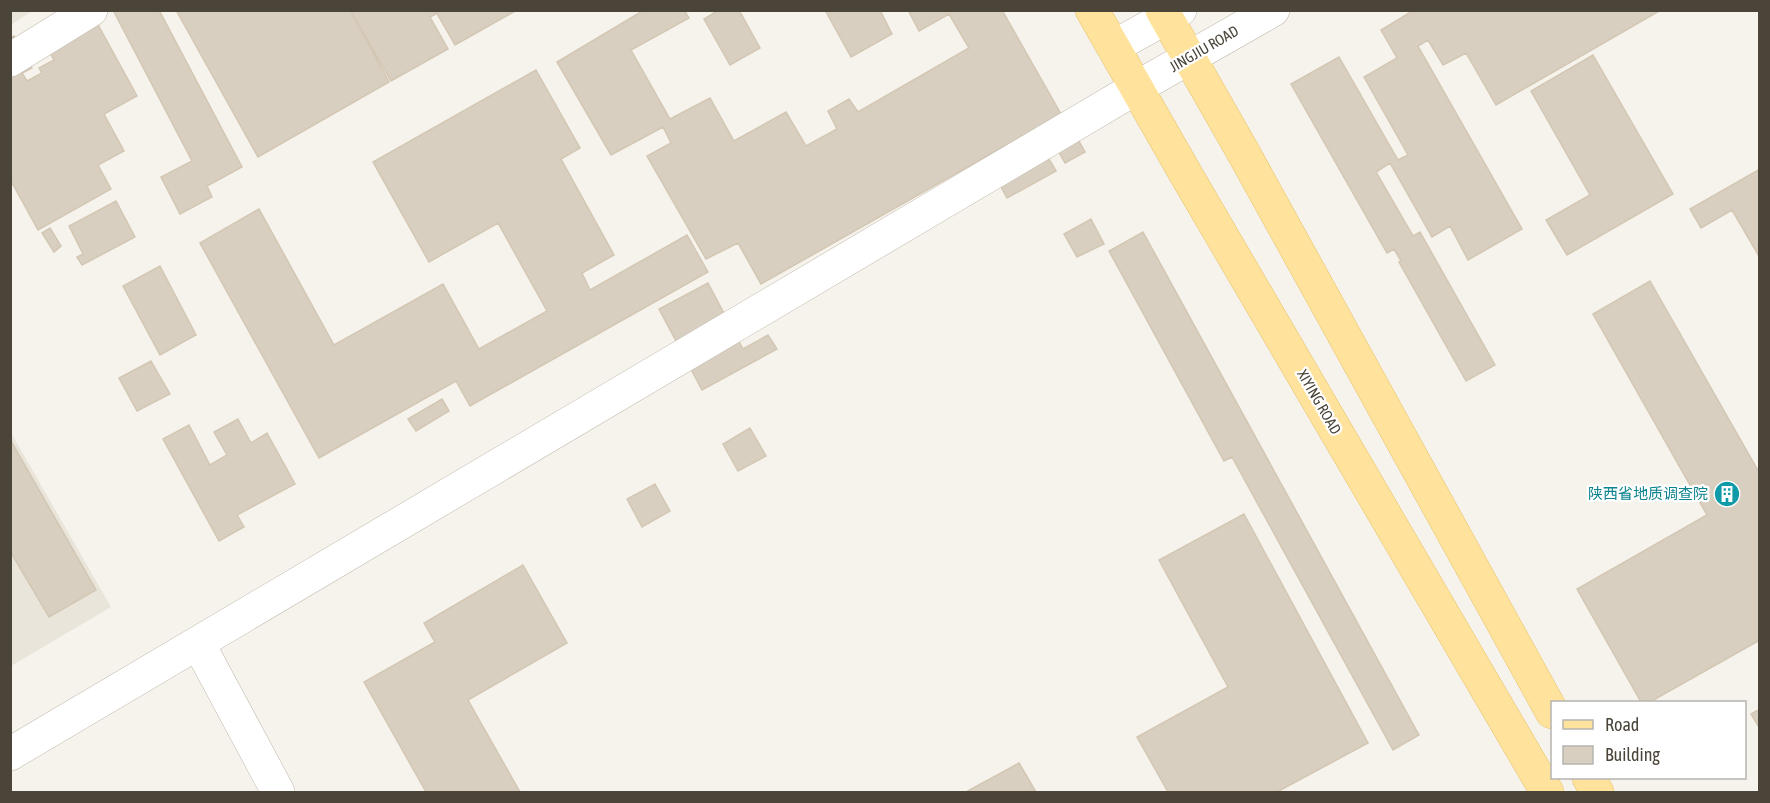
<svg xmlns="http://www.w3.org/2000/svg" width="1770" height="803" font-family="'Asap Condensed','Noto Sans SC',sans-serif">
<rect width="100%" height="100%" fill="#f6f3ec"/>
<!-- residential -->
<path fill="#eae5da" d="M11,10h21v1l-21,14z
M10,431l101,176 -100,59h-1z"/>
<!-- building -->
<path fill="#d8cfc1" stroke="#d3c7b4" stroke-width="1.5" d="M90,10l47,86 -33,18 20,37 -26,14 13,24 -73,41 -28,-51v-141l4,-2 18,32 -10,5 5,8 15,-8 -3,-5 15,-8 -17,-30z
M113,10h46l83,157 -35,19 5,11 -32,17 -19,-37 31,-16z
M176,10h174l39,72 -131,75z
M350,10h84l2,4 -6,3 18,32 -57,32z
M435,10h82l-62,35z
M644,10h40l5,8 -58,32 39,69 40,-21 24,43 52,-29 20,34 31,-17 -9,-18 21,-12 9,13 111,-64 -20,-34 -30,17 -11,-21h94l59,104 -300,170 -23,-41 -32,16 -59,-103 24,-13 -8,-16 -52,28 -54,-93z
M719,10h20l21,38 -30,17 -26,-46z
M825,10h55l12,24 -41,23z
M1414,10h247l-165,95 -30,-52 -23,12 -15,-25 -10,6 104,183 -54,31 -18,-34 -18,11 -42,-74 -14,9 37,64 7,-4 75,133 -29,16 -67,-119 2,-1 -7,-12 -7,4 -96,-169 48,-27 59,103 10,-5 -44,-78 33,-19 -16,-28z
M1593,55l80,139 -106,61 -21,-35 44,-25 -59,-104z
M536,70l44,78 -19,11 53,96 -32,18 8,17 97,-55 21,37 -238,134 -14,-25 -137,77 -119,-215 59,-34 75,136 109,-61 36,65 68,-38 -49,-88 -69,39 -56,-100z
M1064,114l21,38 -20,11 -21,-37z
M1046,154l10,17 -49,27 -9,-17z
M1760,169v89l-28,-48 -31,18 -11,-19z
M116,201l19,36 -53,28 -5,-8 6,-3 -14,-28z
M1091,219l13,25 -27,13 -13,-23z
M50,228l11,18 -7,6 -12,-19z
M1143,232l276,503 -26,15 -161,-293 -8,4 -115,-210z
M160,266l36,69 -36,20 -37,-69z
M1650,281l110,193v166l-110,62h-9l-64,-113 130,-74 -114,-201z
M708,283l35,66 25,-14 9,14 -75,41 -43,-81z
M151,361l19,33 -33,17 -18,-33z
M442,399l7,12 -33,20 -8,-12z
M238,419l13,24 16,-10 28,51 -58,31 7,12 -25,14 -56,-102 26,-14 21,40 17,-10 -13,-23z
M750,428l16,28 -28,15 -15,-27z
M10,439l86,151 -47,27 -39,-66z
M655,484l15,27 -28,16 -15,-28z
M1244,514l124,229 -91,49h-109l-31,-55 91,-50 -69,-127z
M523,565l44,78 -99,57 52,92h-94l-62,-110 71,-40 -11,-19z
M1760,709v20l-9,-15z
M1019,763l17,29h-70z"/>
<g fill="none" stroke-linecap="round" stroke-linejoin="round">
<!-- minor casing -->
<g stroke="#c2bbae" stroke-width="34">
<path id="minor" d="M1113,47l67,-37
M10,60l81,-50
M198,643l80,149
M10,754l1126,-666 137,-78"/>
</g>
<!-- major casing -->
<g stroke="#e6c16a" stroke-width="34">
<path id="major" d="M1092,10l96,168 359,614
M1162,10l81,142 309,560
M1589,778l8,14"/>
</g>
<!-- minor -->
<use href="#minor" stroke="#fff" stroke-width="33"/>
<!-- major -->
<use href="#major" stroke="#ffe39c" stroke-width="33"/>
</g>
<!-- icons -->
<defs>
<g id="building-disc" transform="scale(1.35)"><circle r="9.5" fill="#0f9aa8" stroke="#fff"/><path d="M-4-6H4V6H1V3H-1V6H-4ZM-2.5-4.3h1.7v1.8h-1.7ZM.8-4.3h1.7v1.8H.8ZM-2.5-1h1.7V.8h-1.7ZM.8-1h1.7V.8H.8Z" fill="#fff"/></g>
</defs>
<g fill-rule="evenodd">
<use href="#building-disc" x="1727" y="494"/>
</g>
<g text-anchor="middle" stroke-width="4.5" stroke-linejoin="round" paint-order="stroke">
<!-- street labels -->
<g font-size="15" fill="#4b4439" stroke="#fff">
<text transform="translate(1204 49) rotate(-30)" y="5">JINGJIU ROAD</text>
<text transform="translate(1319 402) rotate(60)" y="5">XIYING ROAD</text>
</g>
<!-- culture labels -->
<g font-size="15" fill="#0d838f" stroke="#fff" text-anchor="end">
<text x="1708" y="499">陕西省地质调查院</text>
</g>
</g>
<!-- border -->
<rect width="1770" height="803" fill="none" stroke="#4b4439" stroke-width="24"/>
<!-- legend -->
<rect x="1551" y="701" width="195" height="78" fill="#ffffff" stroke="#b7b4b0" stroke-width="1.5"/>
<rect x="1563" y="720" width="30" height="9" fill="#ffe39c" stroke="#b7b4b0" stroke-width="1.5"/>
<text x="1605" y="731" font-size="18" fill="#4b4439">Road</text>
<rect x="1563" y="746" width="30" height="18" fill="#d8cfc1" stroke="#b7b4b0" stroke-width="1.5"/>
<text x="1605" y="761" font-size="18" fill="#4b4439">Building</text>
</svg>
